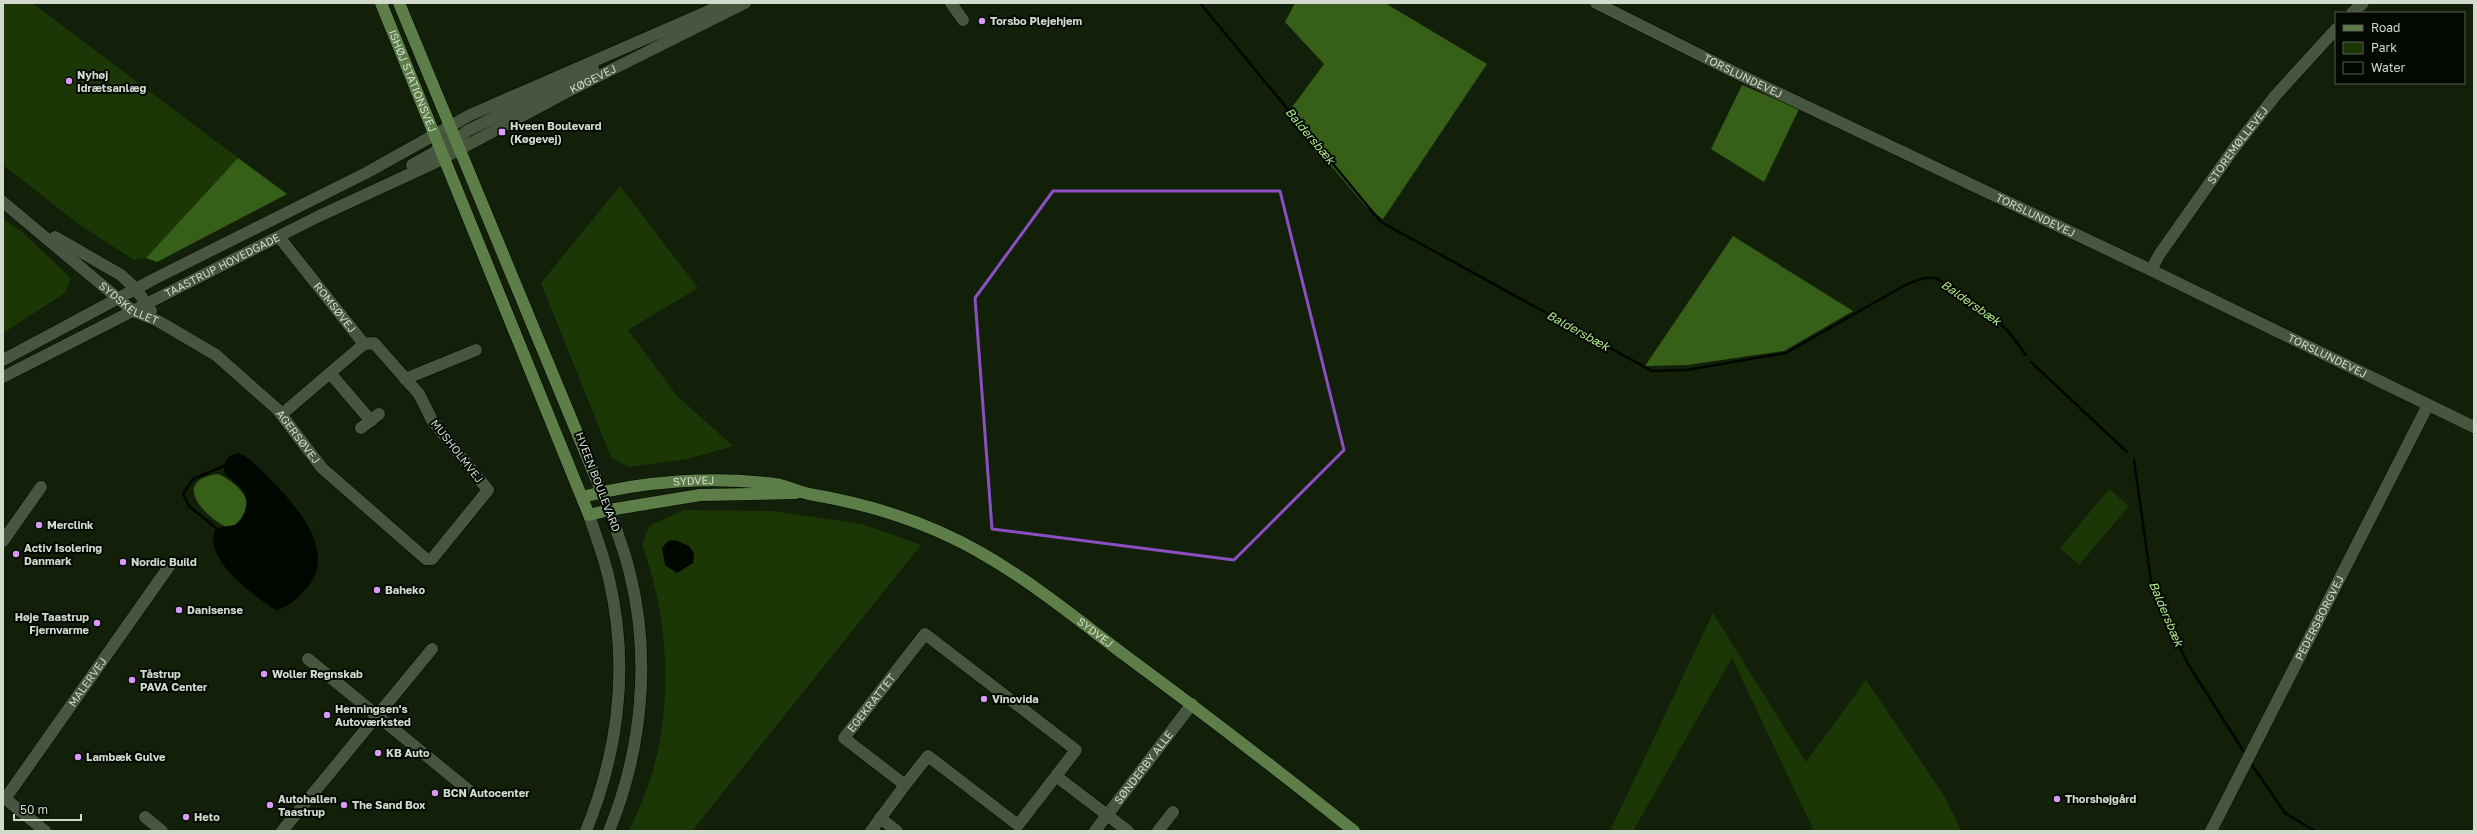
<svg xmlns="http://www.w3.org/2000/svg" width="2477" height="834" font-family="'Golos Text',sans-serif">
<rect width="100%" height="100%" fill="#12200a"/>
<!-- green -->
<path fill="#1b3705" d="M3,3h29l206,155 -92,100 -12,2 -54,-35 -77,-60z
M620,186l78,102 -70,42 49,66 56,50 -45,13 -59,8 -18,-10 -70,-174z
M3,219l19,13 49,46 -6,15 -62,40z
M2109,489l20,17 -50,59 -19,-17z
M684,510l89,1 89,13 59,21 -229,286h-63c10,-22 20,-44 26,-68 18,-69 12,-152 -13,-218l7,-19z
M1713,613l93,149 60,-82 79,117 16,34h-147l-82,-173 -99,173h-23z"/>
<!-- forest -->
<path fill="#366017" d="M1295,3h90l102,61 -104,155 -16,-11 -80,-94 37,-50 -39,-42z
M1742,85l57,24 -35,73 -53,-33z
M238,158l49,36 -130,68 -11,-4z
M1733,236l120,75 -69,40 -97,14 -42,1z
M218,474c27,12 46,40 10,54 -25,-12 -57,-48 -10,-54z"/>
<!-- water -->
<path fill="#000700" d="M239,453c12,5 23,18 32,27 27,27 70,76 32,112 -8,9 -15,15 -27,18 -21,-13 -76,-53 -60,-82l19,-3c13,-11 16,-28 3,-40 -5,-4 -10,-7 -14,-13 0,-11 3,-17 15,-19z
M675,540l14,6 5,7 -1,10 -16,10 -12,-8 -3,-17 6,-7z"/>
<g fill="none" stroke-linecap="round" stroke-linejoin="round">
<!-- stream -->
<path stroke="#000700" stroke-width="2.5" d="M1200,3l181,219 271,149 34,-1 100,-17 121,-69 17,-6h12l56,38 17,16 17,23
M2031,362l96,90
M2134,460l17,121 20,49 17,34 56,88
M216,528l-27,-22 -6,-12 10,-15 31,-13
M2250,762l35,51 30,18"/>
<!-- minor casing -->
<g stroke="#010900" stroke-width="13">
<g id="minor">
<path d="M951,3l12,17"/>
<path id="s1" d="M1596,3l138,69 417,198 323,157"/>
<path d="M2352,13l11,-10"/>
<path d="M443,158l6,-13 18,-14 126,-63"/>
<path d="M412,165l23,-13 12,-11"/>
<path id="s2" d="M3,202l130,109 25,10 58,34 61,54 45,59 104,91h6l56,-69 -56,-70 -13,-26 -45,-51 -10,1"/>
<path d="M55,237l66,38 15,14 15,22"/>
<path id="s3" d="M279,237l85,107 -82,70"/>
<path id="s4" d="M2151,270l8,-15 76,-108 40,-51 61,-67"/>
<path d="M3,360l153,-82 210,-105 104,-58 257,-112"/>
<path d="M330,373l41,48"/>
<path id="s5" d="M3,377l314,-160 117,-54 131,-70 180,-90"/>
<path d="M405,379l71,-29"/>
<path d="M361,428l18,-14"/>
<path d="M3,541l38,-54"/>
<path d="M308,659l164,134"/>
<path id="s6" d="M1056,776l-38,49 -90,-69 -23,29 -61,-47 81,-104 151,116 -20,26 72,55"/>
<path d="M3,797l42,34"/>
<path id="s7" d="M5,799l165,-234"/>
<path d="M145,817l17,14"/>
<path d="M880,818l17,13"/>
<path d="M282,831l150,-182"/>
<path d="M586,831c33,-81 43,-166 23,-252 -5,-22 -13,-43 -20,-64"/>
<path d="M609,831c33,-80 42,-173 21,-257 -5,-22 -13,-43 -21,-64"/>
<path d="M871,831l34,-46"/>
<path id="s8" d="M1095,831l97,-127"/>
<path d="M1158,831l15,-19"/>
<path id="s9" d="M2211,831l217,-426"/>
</g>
</g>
<!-- major casing -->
<g stroke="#010900" stroke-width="13">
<g id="major">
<path id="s10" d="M381,3l208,512 20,-5 91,-15 96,-2"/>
<path d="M399,3l210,507"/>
<path id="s11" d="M582,497c61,-16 130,-21 193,-13 11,1 22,8 34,10 60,10 121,29 174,60 52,30 99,69 147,105 76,56 150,113 224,172"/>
</g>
</g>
<!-- minor -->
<use href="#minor" stroke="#47563e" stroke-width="12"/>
<!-- major -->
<use href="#major" stroke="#5d7e48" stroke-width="12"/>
</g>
<!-- marked area -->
<path fill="none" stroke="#8c4fc2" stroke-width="3" stroke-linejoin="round" d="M1053,191h227l64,259 -110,110 -242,-31 -17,-231z"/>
<!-- markers -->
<g fill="#d99af7" stroke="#040802" stroke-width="1.5">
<circle cx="982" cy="21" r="4"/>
<circle cx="69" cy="81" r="4"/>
<rect x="498" y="128" width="8" height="8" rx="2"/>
<circle cx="39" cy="525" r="4"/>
<circle cx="16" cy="554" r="4"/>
<circle cx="123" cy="562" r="4"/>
<circle cx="377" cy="590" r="4"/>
<circle cx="179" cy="610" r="4"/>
<circle cx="97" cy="623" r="4"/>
<circle cx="264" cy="674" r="4"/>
<circle cx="132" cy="680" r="4"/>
<circle cx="984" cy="699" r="4"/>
<circle cx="327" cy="715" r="4"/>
<circle cx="378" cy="753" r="4"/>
<circle cx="78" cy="757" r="4"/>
<circle cx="435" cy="793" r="4"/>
<circle cx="2057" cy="799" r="4"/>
<circle cx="270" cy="805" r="4"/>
<circle cx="344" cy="805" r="4"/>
<circle cx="186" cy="817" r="4"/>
</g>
<g text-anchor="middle" stroke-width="4" stroke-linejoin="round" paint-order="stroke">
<!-- poi labels -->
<g font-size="11" font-weight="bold" fill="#d1dacc" stroke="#040802" text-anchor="start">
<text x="990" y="25">Torsbo Plejehjem</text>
<text x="77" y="79">Nyhøj<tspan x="77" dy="13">Idrætsanlæg</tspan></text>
<text x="510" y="130">Hveen Boulevard<tspan x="510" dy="13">(Køgevej)</tspan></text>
<text x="47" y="529">Merclink</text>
<text x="24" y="552">Activ Isolering<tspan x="24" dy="13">Danmark</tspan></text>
<text x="131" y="566">Nordic Build</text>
<text x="385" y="594">Baheko</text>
<text x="187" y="614">Danisense</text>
<text x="89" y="621" text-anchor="end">Høje Taastrup<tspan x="89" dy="13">Fjernvarme</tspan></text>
<text x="140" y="678">Tåstrup<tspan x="140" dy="13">PAVA Center</tspan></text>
<text x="272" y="678">Woller Regnskab</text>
<text x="992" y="703">Vinovida</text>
<text x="335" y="713">Henningsen's<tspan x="335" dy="13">Autoværksted</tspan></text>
<text x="386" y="757">KB Auto</text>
<text x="86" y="761">Lambæk Gulve</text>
<text x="443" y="797">BCN Autocenter</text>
<text x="278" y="803">Autohallen<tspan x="278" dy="13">Taastrup</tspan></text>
<text x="2065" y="803">Thorshøjgård</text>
<text x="352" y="809">The Sand Box</text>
<text x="194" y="821">Heto</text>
</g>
<!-- street labels -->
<g font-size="11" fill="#d1dacc" stroke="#040802">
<text dy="4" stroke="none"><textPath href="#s1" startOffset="164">TORSLUNDEVEJ</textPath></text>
<text dy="4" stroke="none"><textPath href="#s5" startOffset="661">KØGEVEJ</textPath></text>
<text dy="4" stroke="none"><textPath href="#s10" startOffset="84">ISHØJ STATIONSVEJ</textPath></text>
<text dy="4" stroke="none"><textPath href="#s4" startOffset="152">STOREMØLLEVEJ</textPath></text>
<text dy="4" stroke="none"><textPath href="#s1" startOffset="488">TORSLUNDEVEJ</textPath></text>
<text dy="4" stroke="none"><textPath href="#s5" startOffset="246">TAASTRUP HOVEDGADE</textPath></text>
<text dy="4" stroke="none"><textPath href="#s2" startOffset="162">SYDSKELLET</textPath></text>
<text dy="4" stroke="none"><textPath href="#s3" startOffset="90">ROMSØVEJ</textPath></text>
<text dy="4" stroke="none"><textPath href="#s1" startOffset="812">TORSLUNDEVEJ</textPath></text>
<text dy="4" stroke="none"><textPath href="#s2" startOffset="380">AGERSØVEJ</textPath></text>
<text transform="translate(457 451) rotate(52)" y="4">MUSHOLMVEJ</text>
<text transform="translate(598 482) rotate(69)" y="4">HVEEN BOULEVARD</text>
<text dy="4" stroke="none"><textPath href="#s11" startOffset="113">SYDVEJ</textPath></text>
<text dy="4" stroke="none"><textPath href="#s9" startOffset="239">PEDERSBORGVEJ</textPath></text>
<text dy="4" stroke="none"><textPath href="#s11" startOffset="552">SYDVEJ</textPath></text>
<text dy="4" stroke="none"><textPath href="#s7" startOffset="143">MALERVEJ</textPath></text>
<text dy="4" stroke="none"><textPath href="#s6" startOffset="334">EGEKRATTET</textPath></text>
<text dy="4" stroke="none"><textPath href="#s8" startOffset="80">SØNDERBY ALLE</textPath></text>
</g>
<!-- water labels -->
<g font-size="12" font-style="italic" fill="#ace988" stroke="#040802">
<text transform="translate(1310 136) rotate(50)" y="4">Baldersbæk</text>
<text transform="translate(1971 303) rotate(35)" y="4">Baldersbæk</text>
<text transform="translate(1578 331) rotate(29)" y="4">Baldersbæk</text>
<text transform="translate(2166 614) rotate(67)" y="4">Baldersbæk</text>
</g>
</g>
<!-- border -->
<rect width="2477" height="834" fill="none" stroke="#d1dacc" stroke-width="8"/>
<!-- legend -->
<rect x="2335" y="12" width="130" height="72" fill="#040802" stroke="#565c53"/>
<rect x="2343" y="25" width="20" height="6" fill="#5d7e48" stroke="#565c53"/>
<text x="2371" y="32" font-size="12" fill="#d1dacc">Road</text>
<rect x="2343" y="42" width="20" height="12" fill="#1b3705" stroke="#565c53"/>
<text x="2371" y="52" font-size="12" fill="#d1dacc">Park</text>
<rect x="2343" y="62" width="20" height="12" fill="#000700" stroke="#565c53"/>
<text x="2371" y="72" font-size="12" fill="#d1dacc">Water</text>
<!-- scale -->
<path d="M14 814v6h67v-6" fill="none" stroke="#d1dacc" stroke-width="2"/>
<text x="20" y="814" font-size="12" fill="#d1dacc" stroke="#040802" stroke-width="3" paint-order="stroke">50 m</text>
</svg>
